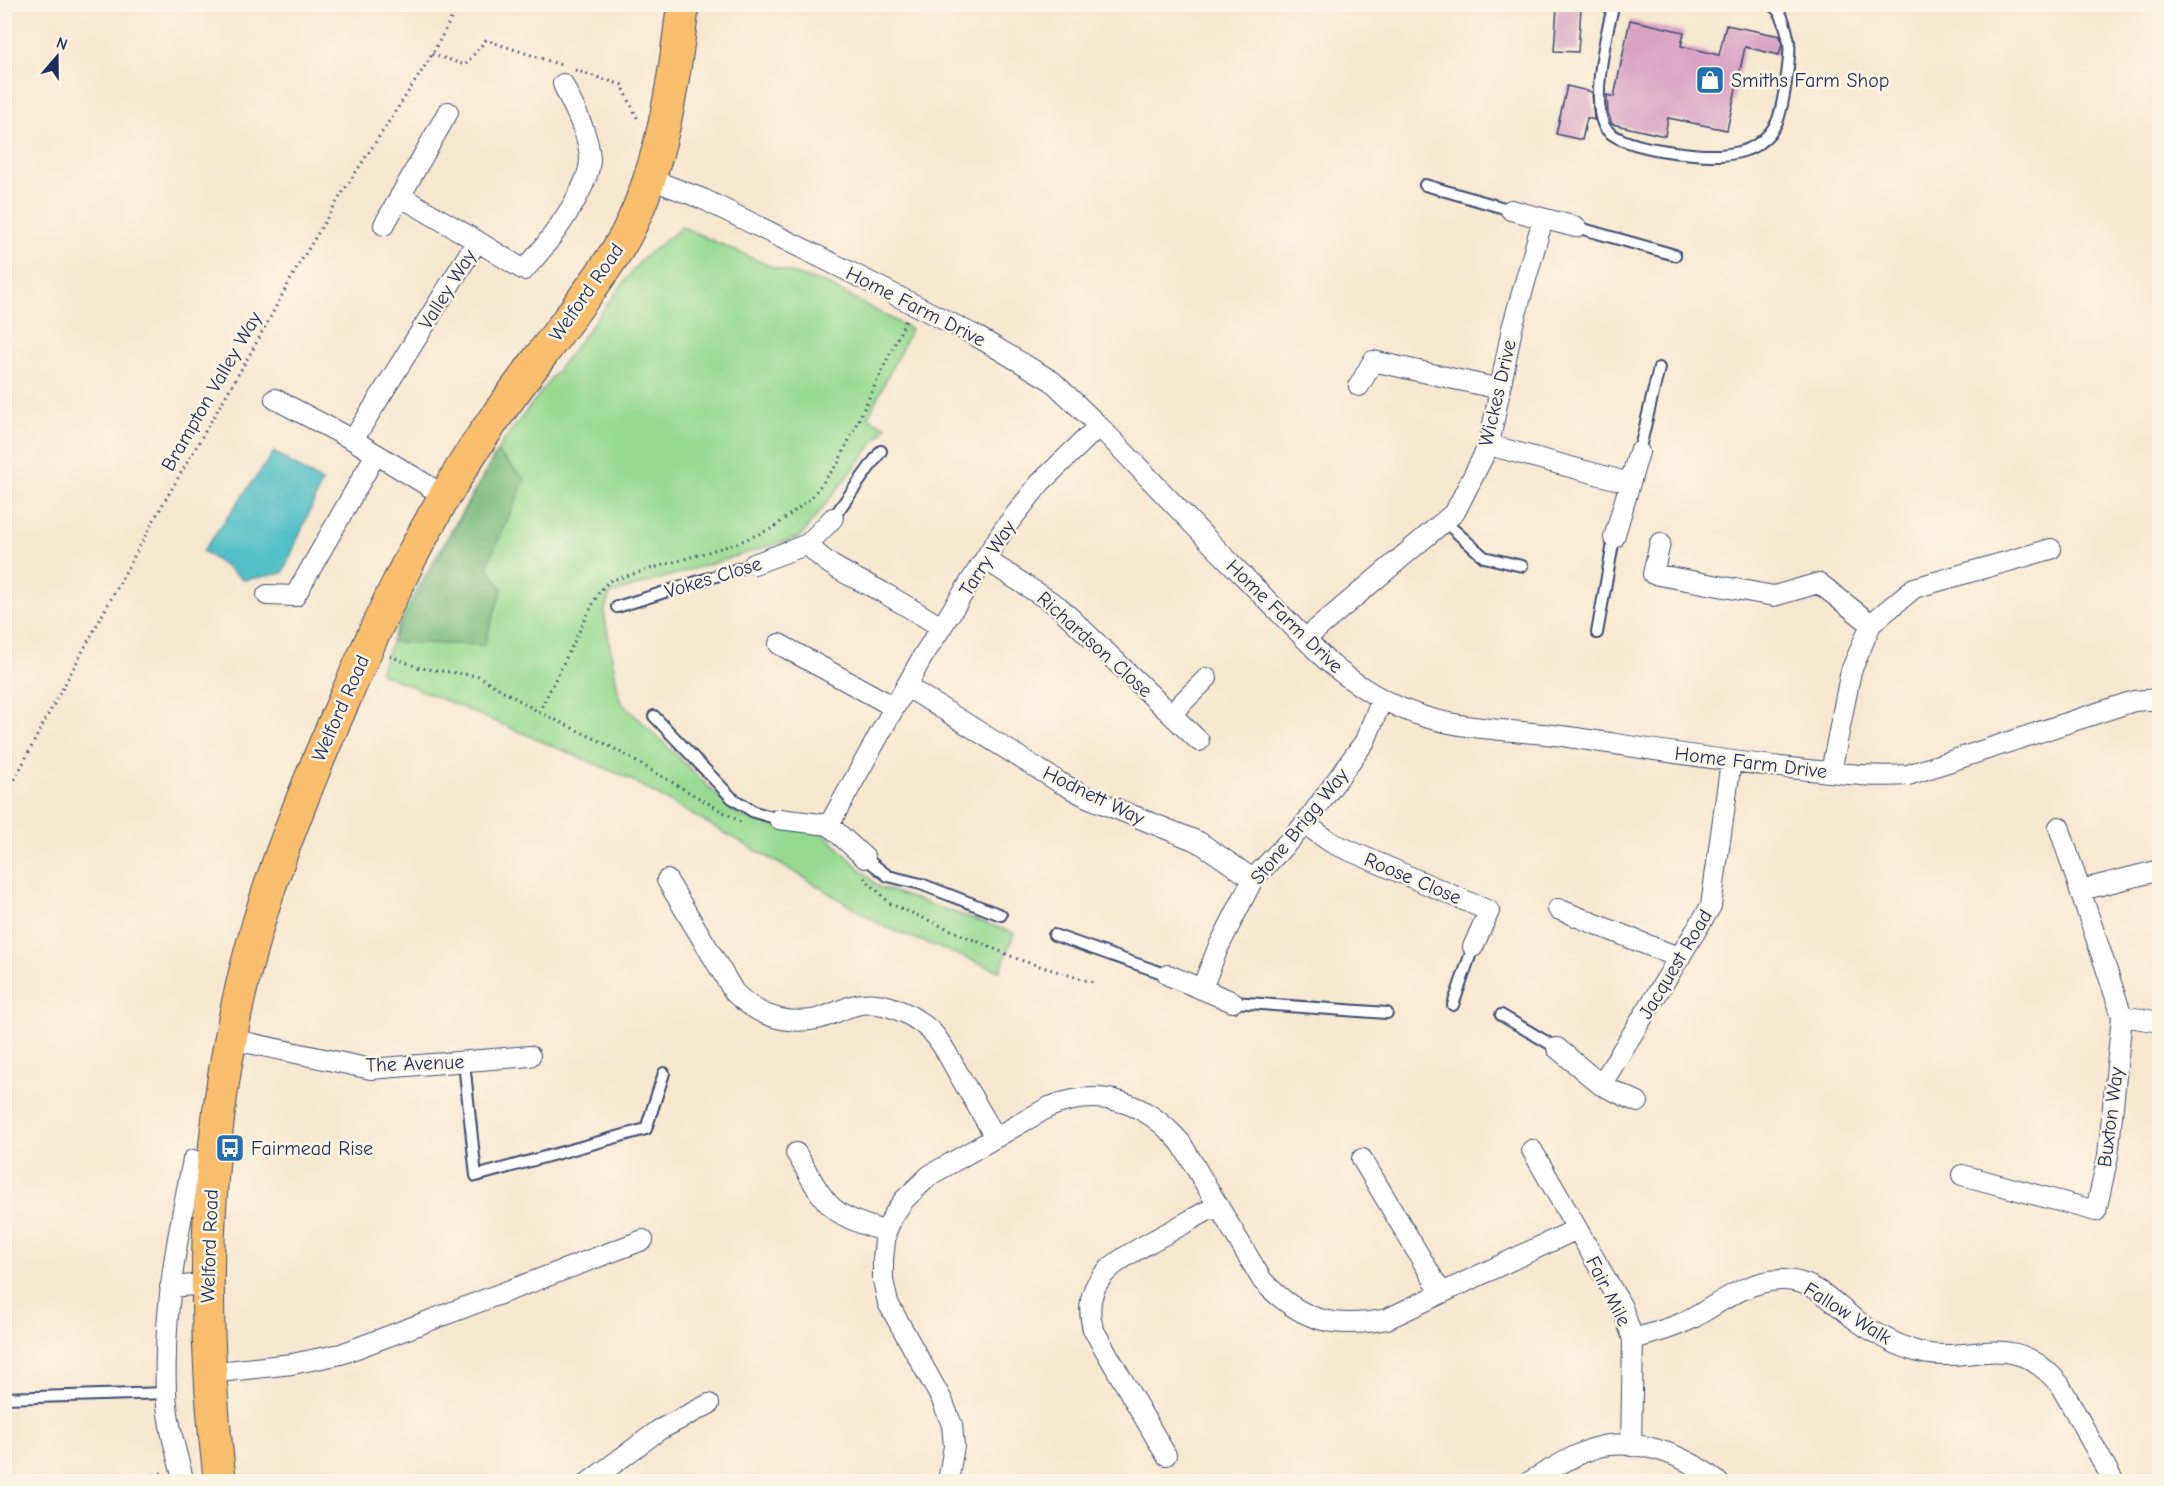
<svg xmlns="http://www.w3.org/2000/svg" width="2164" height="1486" font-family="'Comic Neue',sans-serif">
<rect width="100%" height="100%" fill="#fcf5e5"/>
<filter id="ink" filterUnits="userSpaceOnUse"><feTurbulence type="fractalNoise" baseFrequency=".0167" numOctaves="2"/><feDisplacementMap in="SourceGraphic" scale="12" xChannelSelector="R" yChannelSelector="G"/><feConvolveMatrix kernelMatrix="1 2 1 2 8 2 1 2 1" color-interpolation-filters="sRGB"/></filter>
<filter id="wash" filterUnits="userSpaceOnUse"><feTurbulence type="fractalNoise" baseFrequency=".008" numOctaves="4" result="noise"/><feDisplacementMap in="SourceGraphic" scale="24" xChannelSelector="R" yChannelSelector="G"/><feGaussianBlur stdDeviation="1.35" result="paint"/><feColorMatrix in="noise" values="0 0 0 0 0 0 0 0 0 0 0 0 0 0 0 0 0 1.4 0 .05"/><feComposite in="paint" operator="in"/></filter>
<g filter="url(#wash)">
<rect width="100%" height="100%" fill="#f7e8d0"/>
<!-- green -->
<path fill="#96da92" stroke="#588478" stroke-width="1.5" d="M682,227l90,40 54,17 85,45 -43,88 18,10 -86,110 -190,57 -6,19 16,88 120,116 83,16 56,54 135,46 -14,38 -115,-44 -82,-50 -179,-101 -244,-103 20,-55 103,-176 138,-182z"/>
<!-- forest -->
<path fill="#78ba7c" stroke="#4a746d" stroke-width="1.5" d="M497,452l28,28 -38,85 15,24 -18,56 -93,-3z"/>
<!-- water -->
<path fill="#52c0c7" stroke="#367892" stroke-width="1.5" d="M274,452l48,30 -39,91 -39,7 -41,-29z"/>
<g id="blocks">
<!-- building -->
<path fill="#d9a4c4" d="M1557,7l24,2 -3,43 -24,-1z
M1630,20l54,12 -3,14 38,9 7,-30 54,11 2,8 -3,11 -34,-8 -18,83 -59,-12 -3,18 -53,-12 -4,-11 -1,-18 7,2z
M1567,86l25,6 2,28 -7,-2 -5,22 -26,-6z"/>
</g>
</g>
<g filter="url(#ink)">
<use href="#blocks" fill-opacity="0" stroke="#3c4b6f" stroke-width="1.5"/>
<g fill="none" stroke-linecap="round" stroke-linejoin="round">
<!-- lane casing -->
<g stroke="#3c4b6f" stroke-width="14">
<path id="lane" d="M1614,4c-8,29 -23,95 -10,122 12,23 92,30 116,29 13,-1 29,-4 39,-12 7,-5 14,-13 18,-21 6,-14 14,-66 12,-80 -3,-14 -6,-34 -21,-38
M1425,185l86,25
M1576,227l99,28
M1639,452l20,-84
M833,518l48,-67
M1444,521l40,36 38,9
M617,607l137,-43
M1597,633l17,-95
M654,716l78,82 22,14 25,7
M865,858l23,18 33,8 80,31
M1054,935l114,40
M1233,1002l154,11
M1453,1005l20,-58
M1501,1015l56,33
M464,1062l12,114 170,-47 18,-56
M4,1398l162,-5"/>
</g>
<!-- street casing -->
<g stroke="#3c4b6f" stroke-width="22">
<path id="street" d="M650,179l53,20 139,69 136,69 74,44 47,45 110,115 117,119c28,24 63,46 99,57 46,14 96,13 144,20 74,11 147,23 221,31 40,4 79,10 118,7l226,-74 26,-2
M400,196l77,45
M1511,210l65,17
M384,225l64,-113
M1359,386l14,-25 127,28
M275,399l78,41
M1489,445l141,38
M445,496l-92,-56 124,-199 47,29c21,-22 66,-81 66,-111 -1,-26 -17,-52 -27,-75
M1614,538l25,-86
M1660,543l-7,31 121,22 45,-13 52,41
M808,544c19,24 49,34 76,49 19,11 38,22 57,34
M985,559l74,48 140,134
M754,564l54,-20 25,-26
M267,595l28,1 81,-142
M1305,639l150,-127 34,-67 23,-117 31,-109
M779,644l115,63
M906,686l153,96 28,15 112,45 54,37
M1171,714l36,-36
M1831,772l20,-101 20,-47 43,-36 137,-39
M779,819l50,6 36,33
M1305,824l27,19 157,68 -16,36
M829,825l94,-169 81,-127 36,-46 59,-57
M667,880l67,112c22,23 51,33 83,27 13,-3 26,-11 39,-14 27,-6 55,8 75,26 11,11 19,28 27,42 12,21 25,42 37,64
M2081,890l79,-20
M1558,909l122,49
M1168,975l65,27
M1202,988l16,-40 35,-69 52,-55 60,-83 17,-42
M2122,1016l38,6
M230,1039l141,30 159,-13
M1557,1048l44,37 37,17
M1601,1085l110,-179 20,-145
M1532,1150l90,157 11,32 -2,107
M796,1153c12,18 23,46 42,59 14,10 32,14 48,20
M1362,1159l79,133
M1962,1175l134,36 12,-55 14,-140 -63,-189
M170,1287l36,-3
M1633,1339c21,-6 41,-11 60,-21 28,-16 54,-37 88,-38 30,-1 49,19 71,37 18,14 38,25 60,33 59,19 97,-26 148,35l54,97
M209,1373l83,-9 49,-10 302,-114
M1166,1455l-73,-126c-14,-51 26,-69 63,-90 21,-11 41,-23 62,-34
M184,1482c-8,-29 -17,-61 -18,-90 -3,-79 11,-156 27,-232
M589,1482l70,-52 50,-26
M948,1482l6,-36 -2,-21 -10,-25 -54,-97 -5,-23v-21l3,-27 7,-16 11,-16 26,-25 119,-68c52,-20 96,-6 132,36l81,137c37,40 71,50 125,39l190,-90
M1529,1482c21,-12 56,-35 80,-37 38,-4 80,12 109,37"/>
</g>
<!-- primary casing -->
<g stroke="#3c4b6f" stroke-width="34">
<path id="primary" d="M220,1482c-23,-188 -15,-379 39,-561 22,-74 52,-146 83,-216 33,-76 67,-150 110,-221 35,-60 79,-114 120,-170 18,-25 39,-51 54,-79 36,-70 48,-152 57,-231"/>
</g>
<!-- path -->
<path stroke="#3c4b6f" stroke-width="3" stroke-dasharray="1.5 4.5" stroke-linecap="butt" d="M432,54l33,11 21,-25 75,25
M575,70l47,15 17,37
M390,656l30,12 58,8 61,36 67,32 138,80
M539,712l60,-120 10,-11 126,-37 38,-16 38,-30 27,-35 68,-143
M4,801l37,-73 115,-212 97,-167 45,-83 43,-71 88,-135 30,-56
M864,878l27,26 129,56 75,23
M119,1482l43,-9"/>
<!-- lane -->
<use href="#lane" stroke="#fff" stroke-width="10"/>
<!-- street -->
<use href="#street" stroke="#fff" stroke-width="20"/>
<!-- primary -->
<use href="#primary" stroke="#f9be6d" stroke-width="32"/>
</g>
</g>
<!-- icons -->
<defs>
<g id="shop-square" transform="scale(1.5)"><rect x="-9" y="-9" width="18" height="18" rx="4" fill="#1f6fb2" stroke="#fcf5e5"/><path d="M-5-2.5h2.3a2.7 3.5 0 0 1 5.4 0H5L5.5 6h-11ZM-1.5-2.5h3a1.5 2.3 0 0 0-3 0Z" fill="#fff"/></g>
<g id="bus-square" transform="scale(1.5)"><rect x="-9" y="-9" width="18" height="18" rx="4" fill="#1f6fb2" stroke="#fcf5e5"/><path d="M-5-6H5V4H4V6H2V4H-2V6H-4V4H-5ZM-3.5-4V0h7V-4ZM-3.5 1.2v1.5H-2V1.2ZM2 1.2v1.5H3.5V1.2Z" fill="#fff"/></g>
</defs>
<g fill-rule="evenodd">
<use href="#shop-square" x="1710" y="80"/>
<use href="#bus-square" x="230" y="1148"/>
</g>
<g text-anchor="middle" stroke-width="5" stroke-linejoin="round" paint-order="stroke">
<!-- poi labels -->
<g font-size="20" fill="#1b2f5e" stroke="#fcf5e5" text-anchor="start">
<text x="1731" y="87">Smiths Farm Shop</text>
<text x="251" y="1155">Fairmead Rise</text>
</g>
<!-- street labels -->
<g font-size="20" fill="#1b2f5e" stroke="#fcf5e5">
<text transform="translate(447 289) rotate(-58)" y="7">Valley Way</text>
<text transform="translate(586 292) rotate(-55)" y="7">Welford Road</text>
<text transform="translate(916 306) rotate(27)" y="7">Home Farm Drive</text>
<text transform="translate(211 391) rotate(-60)" y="7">Brampton Valley Way</text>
<text transform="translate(1497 393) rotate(-77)" y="7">Wickes Drive</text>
<text transform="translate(987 558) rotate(-57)" y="7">Tarry Way</text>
<text transform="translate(713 577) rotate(-17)" y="7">Vokes Close</text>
<text transform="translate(1285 616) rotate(44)" y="7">Home Farm Drive</text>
<text transform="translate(1095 644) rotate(42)" y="7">Richardson Close</text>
<text transform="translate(340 708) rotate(-66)" y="7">Welford Road</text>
<text transform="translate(1751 762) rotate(7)" y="7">Home Farm Drive</text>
<text transform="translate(1094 795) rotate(26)" y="7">Hodnett Way</text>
<text transform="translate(1299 826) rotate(-51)" y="7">Stone Brigg Way</text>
<text transform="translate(1413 878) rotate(23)" y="7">Roose Close</text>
<text transform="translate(1675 964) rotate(-59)" y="7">Jacquest Road</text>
<text transform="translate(415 1063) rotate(-2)" y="7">The Avenue</text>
<text transform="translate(2110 1117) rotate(-83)" y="7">Buxton Way</text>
<text transform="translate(209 1246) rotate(-88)" y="7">Welford Road</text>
<text transform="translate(1609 1291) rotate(63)" y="7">Fair Mile</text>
<text transform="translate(1848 1313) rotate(32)" y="7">Fallow Walk</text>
</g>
</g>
<!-- margin -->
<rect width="2164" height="1486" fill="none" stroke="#fcf5e5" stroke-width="24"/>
<!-- north arrow -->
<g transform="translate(57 57) rotate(20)" stroke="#fcf5e5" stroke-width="4.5" paint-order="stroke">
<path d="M0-4.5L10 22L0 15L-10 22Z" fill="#1b2f5e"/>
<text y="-9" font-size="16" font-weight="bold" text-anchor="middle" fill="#1b2f5e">N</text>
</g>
</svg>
